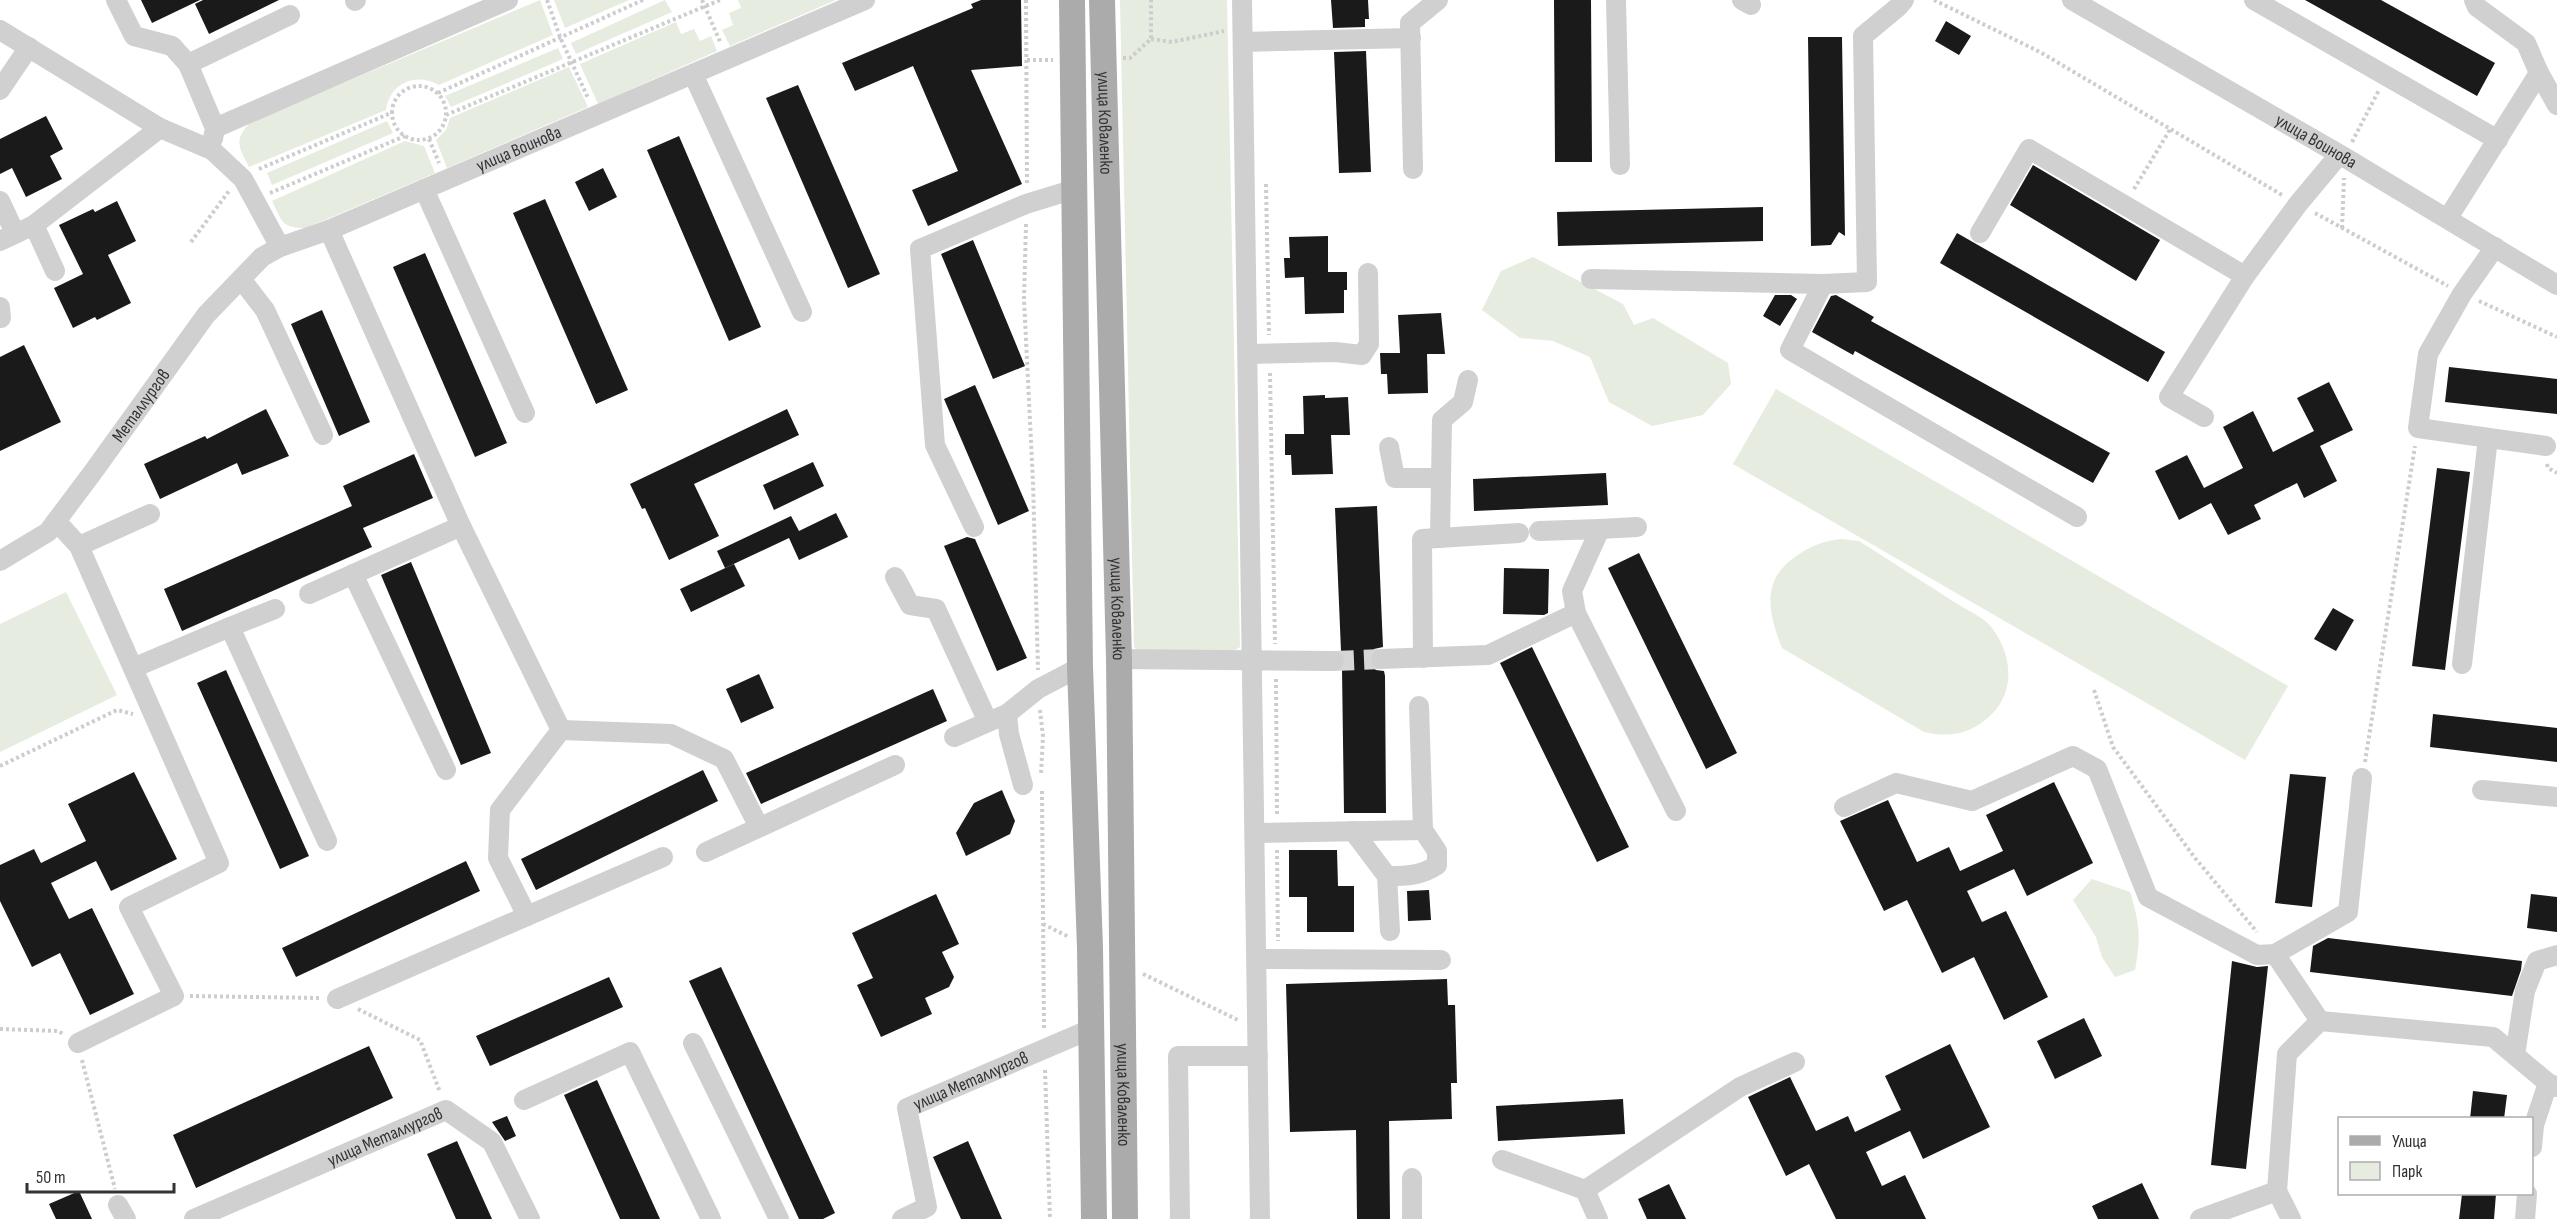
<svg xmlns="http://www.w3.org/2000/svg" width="2557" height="1219" font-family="'Sofia Sans Condensed',sans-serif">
<rect width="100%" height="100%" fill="#fff"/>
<!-- green -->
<path fill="#e6ecdf" d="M540,0l13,35 -114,50c-24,-13 -49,-2 -53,25l-137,57c-10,-20 -16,-27 2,-45z
M554,0h75l-64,28z
M665,0l7,12 -96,42 -5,-11z
M738,0h98l-106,46 -8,-16 11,-5 -4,-12 12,-5z
M1120,0h107l13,647 -7,4 -94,1 -5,-5z
M676,22l5,12 13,-5 6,12 11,-5 6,15 -119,53 -18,-40z
M558,48l5,11 -112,48 -6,-11z
M569,67l19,40 -141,61 -11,-28 10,-10 4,-12z
M387,121l6,12 -121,52 -5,-12z
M405,141l19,5 11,27 -129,55c-25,0 -24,-7 -34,-27z
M1533,257l90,47 11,21 19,-7 75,45 3,21 -28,31 -51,11 -43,-24 -19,-45 -37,-16 -33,-3 -38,-28 19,-39z
M1776,389l512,297 -43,74 -512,-296z
M1841,539l18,2c33,21 66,42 100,64 10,6 26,13 33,23 20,26 24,63 -1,87 -20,19 -41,23 -67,17l-142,-84c-13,-33 -22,-67 13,-91 15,-11 28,-16 46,-18z
M66,592l51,103 -117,57v-128z
M2092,879l38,13c10,32 11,46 5,78l-20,7 -13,-20 -6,-20 -23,-37z"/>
<!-- building -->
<path fill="#1a1a1a" d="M141,0h59l-48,23z
M203,0h76l-70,34 -14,-30z
M981,0h40l1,66 -51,4 51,114 -94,42 -16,-36 46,-19 -45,-105 -58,25 -13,-28 131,-55 -2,-4z
M1331,0h37l1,19h-4v8l-32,1z
M1554,0h37l1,162h-37z
M2305,0h76l114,63 -18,33z
M1946,21l25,15 -12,19 -24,-14z
M1808,37h34l3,199 -6,-4 -8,13 -20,1z
M1366,51l5,121 -32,1 -5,-121z
M798,85l82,189 -32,14 -82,-190z
M46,116l17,33 -13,7 12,23 -36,18 -14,-29 -12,6v-35z
M679,136l82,191 -32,14 -82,-191z
M2033,165l127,75 -24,41 -126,-76z
M603,168l14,29 -28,14 -14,-29z
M545,199l83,191 -32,14 -83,-191z
M117,201l19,40 -28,14 23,48 -34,17 -2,-3 -22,11 -19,-40 29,-14 -24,-49 34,-16 2,3z
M1763,207v34l-205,5 -1,-34z
M1957,233l208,119 -17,30 -208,-119z
M1328,236v36h19v18h-3v23l-39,1 -1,-37 -19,1 -1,-20h6l-1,-21z
M973,240l52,126 -32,13 -52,-125z
M425,253l82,190 -32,14 -82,-190z
M1775,295h16l6,4 -17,27 -17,-10z
M1836,295l38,22 -3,4 239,132 -17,30 -238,-132 -2,4 -41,-23 19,-36z
M322,310l48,112 -31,14 -48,-112z
M1441,313l4,41h-18l1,39 -40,1 -1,-20h-6l-1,-21h20l-2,-38z
M24,345l37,77 -61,29v-94z
M2449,367l108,12v35l-112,-12z
M2329,382l24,48 -33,16 17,35 -33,17 -7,-15 -43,22 7,14 -33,16 -17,-32 -32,17 -24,-49 32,-16 17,33 39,-20 -20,-41 30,-16 20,41 41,-21 -17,-33z
M975,385l54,126 -31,14 -54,-126z
M1325,395v3l23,-1 2,38h-19l2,39 -41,1 -1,-20h-6v-21h19l-1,-38z
M266,409l23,47 -47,19 -5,-12 -77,36 -16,-35 61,-28 2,3z
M787,409l12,26 -105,49 25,52 -50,24 -24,-52 -3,1 -12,-25z
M414,454l19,44 -70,30 9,19 -190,84 -18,-42 188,-83 -9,-20z
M813,462l11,24 -50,24 -11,-25z
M2437,468l33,4 -25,198 -33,-4z
M1606,473l2,32 -134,6 -1,-32z
M1377,506l6,141 -9,2 -5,10 2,7 5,4 8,1 1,5 1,137h-42l-2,-144 4,-8 -5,-10 -6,-143z
M836,513l12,24 -49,23 -10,-22 -64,30 -8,-17 74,-35 8,15z
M967,537l8,2 52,119 -30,13 -53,-125z
M1639,553l98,200 -31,16 -98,-201z
M411,562l80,191 -30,12 -80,-190z
M734,564l11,22 -54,26 -11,-23z
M1504,568l45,1 -1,44 -4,2 -41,-1z
M2333,608l21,12 -18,31 -22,-12z
M1532,647l97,200 -32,15 -97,-199z
M226,670l83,186 -29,13 -83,-186z
M759,674l15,34 -33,15 -15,-34z
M933,689l14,32 -186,83 -15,-31z
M2433,714l124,14v34l-127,-15z
M703,770l15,31 -182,89 -15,-31z
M134,772l43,87 -66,32 -15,-30 -45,22 18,36 23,-11 42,86 -44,21 -30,-62 -28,14 -32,-66v-36l34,-16 7,14 45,-22 -18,-37z
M2290,774l36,3 -14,130 -37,-4z
M2054,782l39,81 -66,33 -13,-27 -47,22 15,31 24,-11 42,86 -44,23 -30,-63 -32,16 -35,-73 -23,11 -44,-90 48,-21 29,62 32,-15 11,24 43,-20 -17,-36z
M1002,790l13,31 -5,13 -44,22 -10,-23 18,-30z
M1289,850h48l1,36h16v46h-47v-35h-18z
M466,861l14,30 -184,86 -14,-29z
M1429,890l2,30 -23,1 -1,-30z
M936,894l23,50 -17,8 12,25 -5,10 -24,11 7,16 -51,23 -24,-52 16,-7 -21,-45z
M2531,894l26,3v35l-30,-4z
M2328,938l194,23 -1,9 -9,26 -202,-24 3,-26z
M2232,961l25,6 11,-1 -22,203 -35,-4z
M721,967l114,246 -12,6h-24l-110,-238z
M609,977l14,30 -133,59 -14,-30z
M1447,979l1,26h7l2,78h-6l1,36 -63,2 1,98h-33l-1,-89 -66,2 -4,-148z
M2084,1018l18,38 -47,23 -18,-38z
M1950,1044l40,83 -67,32 -13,-28 -44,21 16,34 23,-11 21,44h-90l-27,-55 -23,12 -38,-79 42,-20 26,54 32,-15 7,16 46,-22 -16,-34z
M369,1046l24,52 -197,90 -23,-53z
M597,1080l63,139h-40l-56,-124z
M2473,1091l34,4 -3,24h-34z
M1623,1099l2,35 -127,7 -2,-35z
M507,1116l9,20 -11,5 -13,-19z
M457,1141l35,78h-36l-29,-65z
M968,1141l34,78h-41l-28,-62z
M2142,1183l17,36h-61l-6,-13z
M1669,1184l17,35h-39l-9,-20z
M79,1191l13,28h-36l-7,-15z
M2462,1194h34l-2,25h-35z"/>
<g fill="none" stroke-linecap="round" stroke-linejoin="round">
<!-- minor-tunnel -->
<path stroke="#d6d6d6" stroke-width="20" stroke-dasharray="20 10" stroke-linecap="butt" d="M1334,661l47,-2"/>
<!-- path -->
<path stroke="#cdcdcd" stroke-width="4" stroke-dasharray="3 3" stroke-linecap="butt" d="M547,0l13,37 28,61
M702,0l19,44
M1026,0l1,184
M1934,0l106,52 242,143
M1151,39l21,3 52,-11
M1123,58h7l21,-19v-39
M1027,60h26
M392 113a27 27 0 1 1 54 0a27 27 0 1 1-54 0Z
M438,93l205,-93
M446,115l274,-115
M429,139l10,24
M2352,142l27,-52
M259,169l132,-56
M1266,184l3,151
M2134,189l37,-61
M270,193l135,-57
M2315,213l133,73
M1026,224l-2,75 9,183 5,188
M2342,228l2,-50
M191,242l38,-51
M2479,301l78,36
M1270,373l5,271
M2547,464l1,4 9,5
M1276,679l1,136
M2094,690l19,57 82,111 62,74
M1040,710l3,26 -2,38
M2365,762l50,-316
M0,766l117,-56 16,4
M1042,791l2,238
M1277,850l1,91
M1043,924l26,13
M1143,974l95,46
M190,996l130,2
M358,1009l62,31 20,52
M0,1029l58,2 5,3
M82,1060l33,129
M1045,1070l5,149"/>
<!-- minor -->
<g stroke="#d0d0d0" stroke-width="20">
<path d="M116,0l18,36 38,10 16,18 27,64 -2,11"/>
<path d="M1242,0l18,1219"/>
<path d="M1616,0l4,165"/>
<path d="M1742,0l9,5"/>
<path d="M1904,0l-6,7 -35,29 4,246 -44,2 -33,66 287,167"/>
<path id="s1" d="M2072,0l272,157 213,128"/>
<path d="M2254,0l244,140"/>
<path d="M355,1l1,-1"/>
<path d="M0,30l160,98 52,22 31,29 37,68"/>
<path d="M1243,42l168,-4"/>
<path d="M188,64l102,-49"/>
<path d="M2539,73l18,32"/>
<path d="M693,74l109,238"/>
<path d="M0,90l29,-43"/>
<path d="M215,128l293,-128"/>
<path d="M1413,169l-3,-146 28,-23"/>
<path d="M424,189l101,224"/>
<path d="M0,201l15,32"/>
<path d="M2448,218l91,-145 -13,-30 -49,-36 -3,-7"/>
<path d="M34,225l21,46"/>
<path d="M329,230l132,296 100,204"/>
<path d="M1980,233l49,-84 216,127"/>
<path d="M0,241l34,-16 126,-97"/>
<path d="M2495,247l-33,47 -34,60 -10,74 128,18"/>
<path d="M241,279l24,31 58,125"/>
<path d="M1591,279l232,5"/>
<path d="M0,307l1,11"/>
<path d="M1248,354l87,-2 27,3 7,-11 -1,-71"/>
<path d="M2204,417l-35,-20 76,-121 53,-72 41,-49"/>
<path d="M1389,447l6,31h46"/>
<path d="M56,521l23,25 140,317 -90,44 45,89 -96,47"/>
<path d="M974,527l-39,-82 -15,-196 106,-45 49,-15"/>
<path d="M1600,529l37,-2"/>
<path d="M1539,531l61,-2 -28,62 4,22"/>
<path d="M1440,538l2,-118 21,-18 5,-22"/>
<path d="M79,546l71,-32"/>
<path id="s2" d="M0,561l48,-29 45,-60 113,-157 56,-58 18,-10 49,-17 536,-230"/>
<path d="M353,574l93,196"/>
<path d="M895,577l15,28 26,4 52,113 19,-8 31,-25 42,-22"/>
<path d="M309,594l152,-68"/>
<path d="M230,627l45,-18"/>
<path d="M1423,658l-1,-119 97,-6"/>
<path d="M1119,659l215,2"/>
<path d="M1381,659l107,-4 88,-42 100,198"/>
<path d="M2462,664l26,-226"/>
<path d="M133,668l97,-41 97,214"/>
<path d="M1007,714l2,20 14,51"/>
<path d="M561,730l110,4 53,25 35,68"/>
<path d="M954,737l34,-15"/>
<path d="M2482,790l75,7"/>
<path d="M1844,807l52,-24 76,18 101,-45 24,13 51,128 109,58 18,-1 73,-42 14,-134"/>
<path d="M1353,831l34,45 3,55"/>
<path d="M1255,833l168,-3 -4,-124"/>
<path d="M706,852l189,-87"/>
<path d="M1387,876c19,0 34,0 50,-11v-14l-14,-21"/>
<path d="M527,916l136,-59"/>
<path d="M2275,954l45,67"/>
<path d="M1257,959l184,1"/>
<path d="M337,999l190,-83 -29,-58 2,-48 61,-80"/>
<path d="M2320,1021l173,16 55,46 9,4"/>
<path d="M693,1043l86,176"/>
<path d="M2515,1055l10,-64 12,-30 20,-6"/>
<path d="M524,1100l106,-48 81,167"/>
<path d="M2532,1147l2,-22 14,-42"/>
<path d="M1502,1160l83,30 13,29"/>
<path d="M1412,1178v41"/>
<path d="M1585,1190l155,-103 55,-25"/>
<path d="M118,1205l8,14"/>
<path id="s3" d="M194,1219l252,-109 46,32 38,77"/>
<path id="s4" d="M902,1219l25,-12 -20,-99 184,-79"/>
<path d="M1180,1219l-2,-163h80"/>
<path d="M2200,1219l77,-28"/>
<path d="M2291,1219l-14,-28 10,-137 33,-33"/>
<path d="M2525,1219l2,-25"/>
</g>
<!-- major -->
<g stroke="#ababab" stroke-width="26">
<path d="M1072,0l8,667 10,281 4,271"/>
<path id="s5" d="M1102,0l17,659 6,560"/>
</g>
</g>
<g text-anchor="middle" stroke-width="6" stroke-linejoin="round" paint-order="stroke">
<!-- street labels -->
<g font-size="18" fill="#333" stroke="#fff">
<text dy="6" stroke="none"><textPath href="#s5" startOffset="123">улица Коваленко</textPath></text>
<text dy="6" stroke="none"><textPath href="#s1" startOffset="282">улица Воинова</textPath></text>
<text dy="6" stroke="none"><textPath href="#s2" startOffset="684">улица Воинова</textPath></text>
<text dy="6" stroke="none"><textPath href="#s2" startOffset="213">Металлургов</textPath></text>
<text dy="6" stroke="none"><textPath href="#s5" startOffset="609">улица Коваленко</textPath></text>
<text dy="6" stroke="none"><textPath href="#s4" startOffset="198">улица Металлургов</textPath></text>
<text dy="6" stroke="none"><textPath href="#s5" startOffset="1095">улица Коваленко</textPath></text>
<text dy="6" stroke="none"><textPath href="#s3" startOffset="208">улица Металлургов</textPath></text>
</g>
</g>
<!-- legend -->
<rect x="2338" y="1117" width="195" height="78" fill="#ffffff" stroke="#adadad" stroke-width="1.5"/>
<rect x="2350" y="1136" width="30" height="9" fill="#ababab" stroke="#adadad" stroke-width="1.5"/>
<text x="2392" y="1147" font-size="18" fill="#333333">Улица</text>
<rect x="2350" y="1162" width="30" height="18" fill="#e6ecdf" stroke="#adadad" stroke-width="1.5"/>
<text x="2392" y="1177" font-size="18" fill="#333333">Парк</text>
<!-- scale -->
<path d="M27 1183v9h147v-9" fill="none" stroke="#333333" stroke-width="3"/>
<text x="36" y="1183" font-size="18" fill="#333333" stroke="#ffffff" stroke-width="4.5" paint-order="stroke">50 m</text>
</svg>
